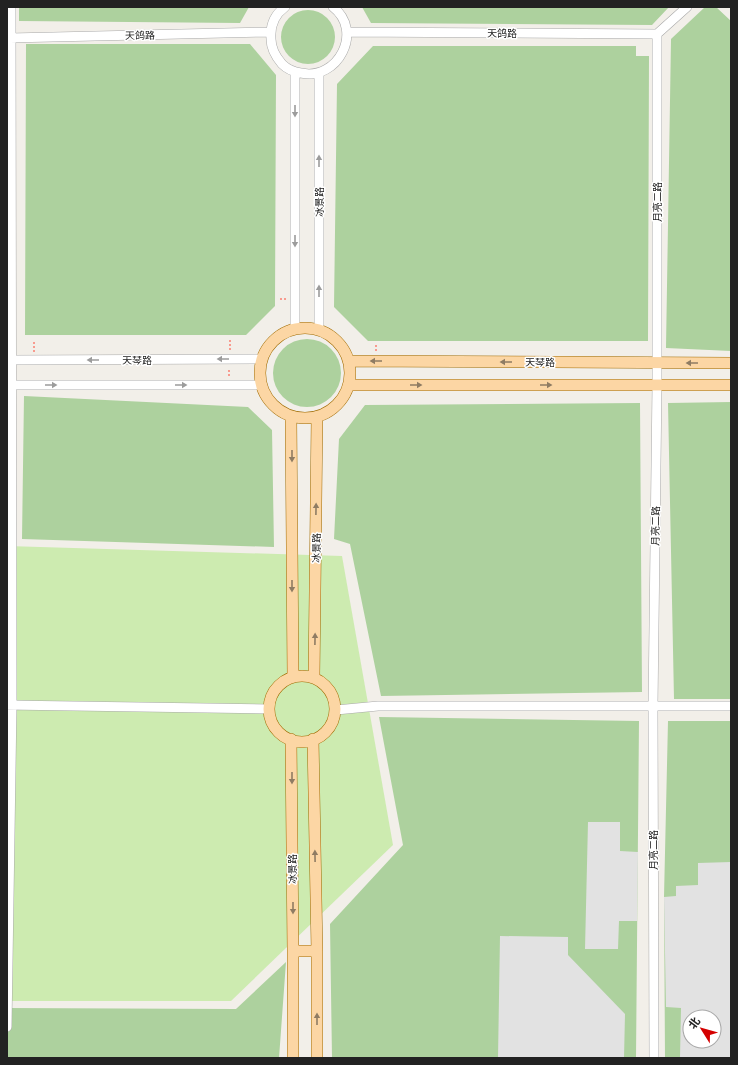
<svg xmlns="http://www.w3.org/2000/svg" width="738" height="1065" font-family="'Titillium Web','Noto Sans SC',sans-serif">
<rect width="100%" height="100%" fill="#f2efe9"/>
<!-- grass -->
<path fill="#cdebb0" d="M7,546l335,10 51,289 -162,156h-224z"/>
<!-- forest -->
<path fill="#add19e" fill-rule="evenodd" d="M19,7h230l-9,16 -221,-2z
M362,7h307l-17,18 -281,-2z
M705,7h11l15,14v330l-65,-3 5,-309z
M281 37a27 27 0 1 1 54 0a27 27 0 1 1-54 0Z
M26,44h224l26,31 -1,231 -29,29h-221z
M373,46h263v10h13l-1,285h-280l-34,-34 3,-223z
M273 373a34 34 0 1 1 68 0a34 34 0 1 1-68 0Z
M24,396l224,11 24,23 2,117 -252,-8z
M731,402v297h-57l-6,-296z
M640,403l2,289 -261,4 -31,-152 -16,-5 5,-100 26,-34z
M379,717l260,4 -3,337h-304l-2,-134 73,-79z
M668,721h63v337h-66l-1,-161zM690,1017h24v24h-24z
M286,962l-7,96h-272v-50l229,1z"/>
<!-- parking -->
<path fill="#e2e2e2" fill-rule="evenodd" d="M588,822h32v29l18,1 -1,69h-18l-1,28h-33z
M731,862v196h-51l1,-50 -15,-1 -2,-110 12,-1v-10l22,-1v-22zM690,1017h24v24h-24z
M500,936l68,1v18l57,59 -1,44h-126z"/>
<g fill="none" stroke-linecap="round" stroke-linejoin="round">
<!-- minor casing -->
<g stroke="#a9a9a9" stroke-width="10">
<path id="minor" d="M285,7c-11,8 -15,20 -14,32 0,10 5,18 11,25 5,5 12,8 19,9 37,8 63,-42 32,-66
M347,32l310,2
M10,38l260,-6
M295,72v257
M319,73v257
M12,360l250,-1
M12,385h249
M7,705l262,4
M336,710l42,-4h353
M7,1027l5,-322 -1,-698
M654,1058l-1,-352 4,-321v-351l30,-27"/>
</g>
<!-- major casing -->
<g stroke="#a06b00" stroke-width="12">
<path id="major" d="M260 373a45 45 0 1 1 90 0a45 45 0 1 1-90 0Z
M349,361l382,2
M349,385h382
M291,417l2,260
M269 709a33 33 0 1 1 66 0a33 33 0 1 1-66 0Z
M314,678l3,-261
M291,739l2,212
M313,739l4,212
M293,1058v-107h24v107"/>
</g>
<!-- path -->
<path stroke="#fa8072" stroke-width="1.5" stroke-dasharray="2 2" stroke-linecap="butt" d="M280,299h6
M376,345v7
M230,350v-10
M34,352v-10
M229,376v-8"/>
<!-- minor -->
<use href="#minor" stroke="#fff" stroke-width="9"/>
<!-- major -->
<use href="#major" stroke="#fcd6a4" stroke-width="11"/>
</g>
<!-- one-way arrows -->
<defs><path id="oneway-solid" d="M-6-.8H1V-3.2L6.5 0L1 3.2V.8H-6Z"/></defs>
<g fill="#9c9c9c">
<use href="#oneway-solid" transform="translate(295 111) rotate(90)"/>
<use href="#oneway-solid" transform="translate(319 161) rotate(-90)"/>
<use href="#oneway-solid" transform="translate(295 241) rotate(90)"/>
<use href="#oneway-solid" transform="translate(319 291) rotate(-90)"/>
<use href="#oneway-solid" transform="translate(223 359) rotate(180)"/>
<use href="#oneway-solid" transform="translate(93 360) rotate(180)"/>
<use href="#oneway-solid" transform="translate(51 385)"/>
<use href="#oneway-solid" transform="translate(181 385)"/>
</g>
<g fill="#8f7c63">
<use href="#oneway-solid" transform="translate(376 361) rotate(-180)"/>
<use href="#oneway-solid" transform="translate(506 362) rotate(-180)"/>
<use href="#oneway-solid" transform="translate(692 363) rotate(-180)"/>
<use href="#oneway-solid" transform="translate(416 385)"/>
<use href="#oneway-solid" transform="translate(546 385)"/>
<use href="#oneway-solid" transform="translate(292 456) rotate(90)"/>
<use href="#oneway-solid" transform="translate(316 509) rotate(-89)"/>
<use href="#oneway-solid" transform="translate(292 586) rotate(90)"/>
<use href="#oneway-solid" transform="translate(315 639) rotate(-89)"/>
<use href="#oneway-solid" transform="translate(292 778) rotate(90)"/>
<use href="#oneway-solid" transform="translate(315 856) rotate(-91)"/>
<use href="#oneway-solid" transform="translate(293 908) rotate(90)"/>
<use href="#oneway-solid" transform="translate(317 1019) rotate(-90)"/>
</g>
<g text-anchor="middle" stroke-width="3" stroke-linejoin="round" paint-order="stroke">
<!-- street labels -->
<g font-size="10" fill="#222" stroke="#fff">
<text x="502" y="37">天鸽路</text>
<text transform="translate(140 35) rotate(-1)" y="4">天鸽路</text>
<text transform="translate(319 202) rotate(-90)" y="4">冰景路</text>
<text transform="translate(657 202) rotate(-90)" y="4">月亮二路</text>
<text x="137" y="364">天琴路</text>
<text x="540" y="366">天琴路</text>
<text transform="translate(655 526) rotate(-89)" y="4">月亮二路</text>
<text transform="translate(316 548) rotate(-89)" y="4">冰景路</text>
<text transform="translate(653 850) rotate(-90)" y="4">月亮二路</text>
<text transform="translate(292 869) rotate(-90)" y="4">冰景路</text>
</g>
</g>
<!-- border -->
<rect width="738" height="1065" fill="none" stroke="#222222" stroke-width="16"/>
<!-- north arrow -->
<g transform="translate(702 1029) rotate(307)"><circle r="19" fill="#ffffff" stroke="#a7a7a7"/>
<path d="M0-3L7 15L0 10L-7 15Z" fill="#d40000"/>
<text y="-6" font-size="11" font-weight="bold" text-anchor="middle" fill="#222222">北</text>
</g>
</svg>
